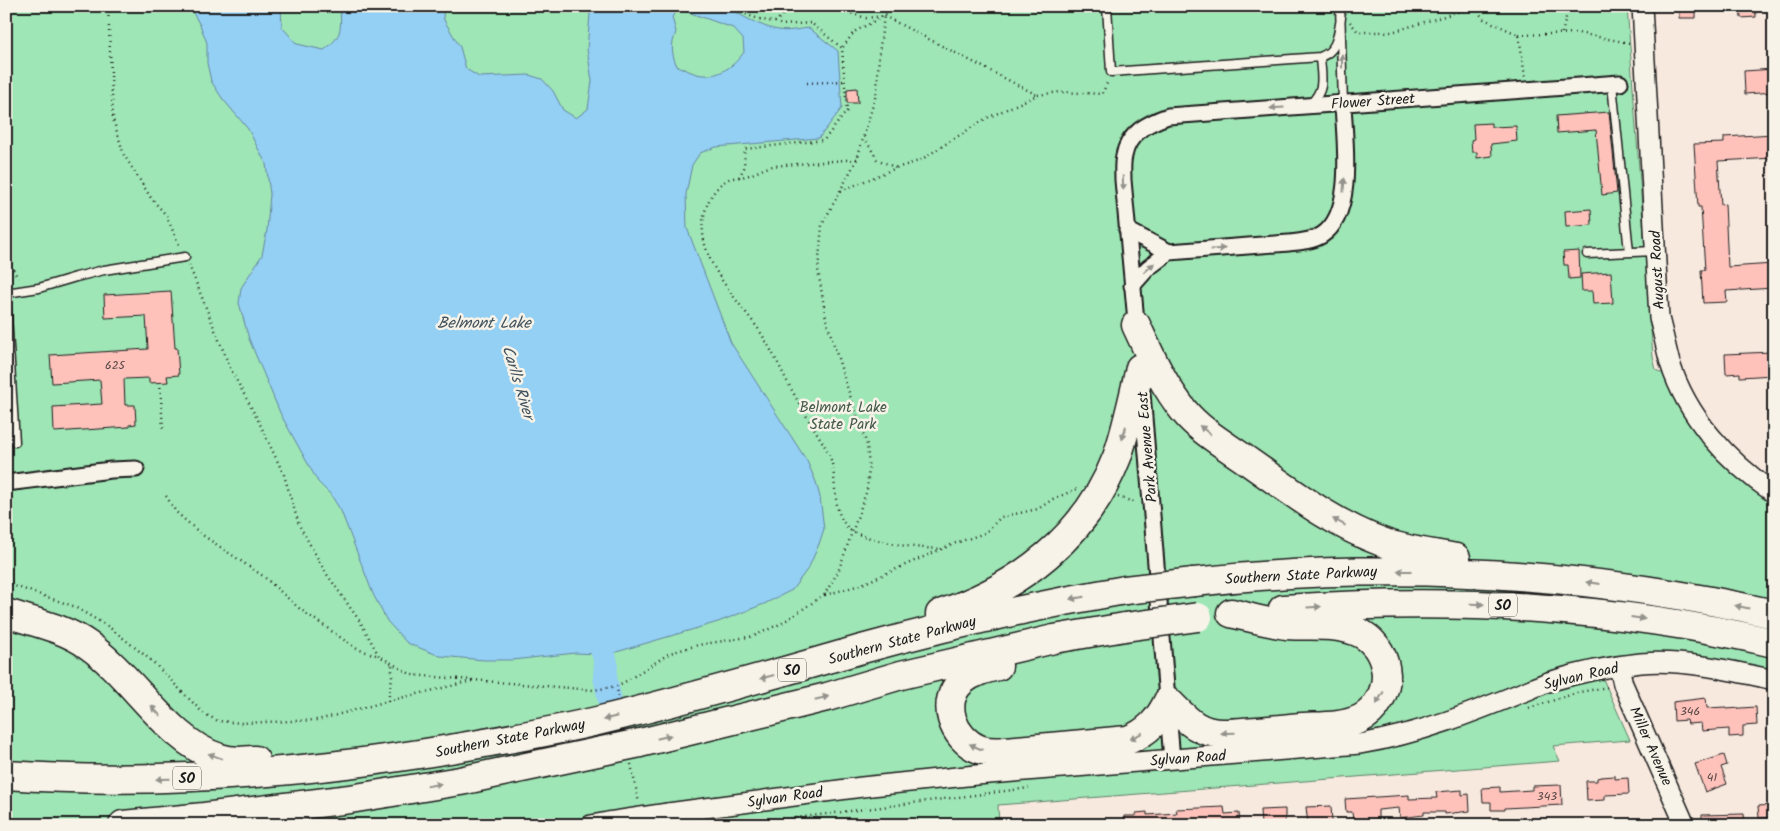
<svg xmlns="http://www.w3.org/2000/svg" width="1780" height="831" font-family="Kalam,sans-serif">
<rect width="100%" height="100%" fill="#f8e9df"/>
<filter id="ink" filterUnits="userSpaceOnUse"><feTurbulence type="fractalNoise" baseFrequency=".02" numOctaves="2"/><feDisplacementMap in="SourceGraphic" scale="10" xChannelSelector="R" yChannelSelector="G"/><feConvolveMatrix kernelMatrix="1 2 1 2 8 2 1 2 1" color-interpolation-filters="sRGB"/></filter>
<g filter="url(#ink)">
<!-- green -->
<path fill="#9ee6b5" stroke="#5d8168" d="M6,6h1621l26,351 3,13 9,5 32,60 77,68v171l-178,-11 34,77 -77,6 7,15 -562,44 1,20h-993z"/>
<!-- water -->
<path fill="#94cff4" stroke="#64879e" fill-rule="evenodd" d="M189,6h92l1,21 15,17 27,6c19,-14 17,-22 16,-44h102l2,14 16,27 6,22 13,8 50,-2 13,4 11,12 10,19 13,8 12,-9 4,-28 -5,-32 3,-35 -4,-8h142c9,9 37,22 50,24 9,2 21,-1 31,-2l29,23 4,57 -23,30 -103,9 -16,6 -8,12 -6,29 1,34 44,115 76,118 9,21 4,15 4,32 -5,15 -10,23 -17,23 -28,14 -46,18 -105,31 -2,9 -10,2 -4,-10 -22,-1 -62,7h-29l-44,-4 -33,-13 -20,-22 -14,-27 -32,-83 -10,-16 -13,-13 -37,-67 -32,-76 -10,-36 2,-15 21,-33 5,-25 3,-36 -4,-30 -18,-35 -26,-31 -11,-17 -4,-18v-20l-7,-18zM679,9l54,19 10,11 1,13c-8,12 -24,25 -40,23 -9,0 -19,-6 -27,-9 -6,-13 -6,-21 -1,-34l-4,-15z"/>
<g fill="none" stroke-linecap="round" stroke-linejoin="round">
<!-- river -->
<path stroke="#94cff4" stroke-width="24" d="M597,631l9,32 -1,14 5,24"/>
</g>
<!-- building -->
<path fill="#fec2bb" stroke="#1c1c1c" d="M1679,6h17v12h-17z
M1740,6h15l1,11 -15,1z
M1774,69v23l-29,2 -1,-23z
M857,88l1,15h-11v-14z
M1609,112l8,81 -15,2 -6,-65 -39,3 -1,-17z
M1491,123v4l25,-1 1,15 -26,3 1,12 -15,2v-6h-5l-1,-12 3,-1 -1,-15z
M1774,134v24l-56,3 3,44 4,-1 3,63 46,-3v24l-48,3 1,11 -24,1 -2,-33h4l-4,-63h-3l-4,-63 30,-1v-6z
M1591,209l1,16 -26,2 -1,-16z
M1579,251l1,27 -11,1 -1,-14h-4l-1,-13z
M1611,272l2,31 -20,1 -1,-13h-10l-1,-17z
M171,291l4,57h2l2,27 -12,1 1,6 -19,1v-5l-25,1 1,26h10l1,19 -7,1v2l-75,5 -1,-25 49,-3 -2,-24 -48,3 -2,-28 98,-6 -2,-33 -41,2 -1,-23z
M1772,352l2,2v21l-34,2v-4l-14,1 -1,-20z
M1706,698l1,10 19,-1v2l30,-2 1,18 -14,1v10l-14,1v-8l-27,2 -1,-8 -13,1 -1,-4 -13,1 -1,-19z
M1724,755l3,10 -6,2 6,17 -22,8 -10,-28z
M1615,776v3l13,-1 1,16 -24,1v5l-18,1 -1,-20h11v-3l4,-1z
M1561,785l1,20 -57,3v2h-14v-8h-8l-1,-14 18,-1v5l32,-2v-4z
M1462,790v5l7,-1 1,17 -25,3v-2h-21v3l-24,3 -1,-10 -21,2v9l-25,2 -1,-9h-6l-1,-13 64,-4v4l28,-1 -1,-6z
M1774,805v12l-15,1 -1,-12z
M1331,806l1,16 -10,1v2h-14l-2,-18z
M1224,807l1,7 14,-1 1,12h-115l-1,-9h12v-3l11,-1v3l30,-2 -1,-4z
M1285,809v16h-24l-1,-15z
M1744,814l1,11h-43v-10z"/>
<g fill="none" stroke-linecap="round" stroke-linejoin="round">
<!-- service casing -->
<g stroke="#1c1c1c" stroke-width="11">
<path id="service" d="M1107,6l4,66 209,-15c18,-6 18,-23 21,-39
M1340,6l3,97
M1612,84l17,168
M1311,103c15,-14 10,-27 9,-46
M1587,254l68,-3
M6,293l33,-5 37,-11 28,-7 81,-13
M6,300l9,142"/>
</g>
<!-- minor casing -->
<g stroke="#1c1c1c" stroke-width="19">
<path id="minor" d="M1127,230l42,22 120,-9c11,-1 24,-2 33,-8 34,-22 22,-97 21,-132
M1132,286l16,-18 21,-16
M1137,332l-14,-152c0,-8 -1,-16 1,-24 4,-23 24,-33 44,-40l452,-33
M1142,393l30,367
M6,483l105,-13 25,-1"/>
</g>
<!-- tertiary casing -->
<g stroke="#1c1c1c" stroke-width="22">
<path id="tertiary" d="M1642,6l17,312c4,15 7,30 11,45 17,54 58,99 104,130
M1619,667l4,17 62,141
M668,813l194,-26 114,-12 384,-31c66,-11 126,-37 188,-62 30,-9 62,-16 93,-19 41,-4 93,8 133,17
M591,825l17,-3"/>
</g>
<!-- motorway casing -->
<g stroke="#1c1c1c" stroke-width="31">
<path id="motorway" d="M1136,325c14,30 27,60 48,86 17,21 43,35 65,51 43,30 84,62 133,80 24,9 49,11 74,16
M1194,582c194,-21 389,-11 580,32
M1283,609c167,-11 328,-4 491,34
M6,613c27,9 59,15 82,32 45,31 81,98 132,113 12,4 23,3 35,2
M940,614c80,-27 146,-77 177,-157 10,-29 16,-59 23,-89
M998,666c-13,3 -25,6 -36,15 -23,21 -9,58 17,68 8,3 18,3 27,2l122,-11c20,-8 31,-20 40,-39 18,18 29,32 55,32 27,-1 54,-4 80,-6 19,-1 40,0 57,-8 16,-8 26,-26 26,-44 -1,-17 -9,-32 -24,-41 -23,-12 -51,-7 -75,-9 -19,-2 -38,-8 -56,-12
M6,775c159,11 317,-3 473,-31 40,-7 79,-14 118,-23 89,-21 177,-47 265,-72 87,-24 175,-44 263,-59
M123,825l81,-8 146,-18 110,-18 180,-38 187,-46 74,-22 153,-36 71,-12"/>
</g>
<!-- path -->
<path stroke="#1c1c1c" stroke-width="2.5" stroke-dasharray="1 4" stroke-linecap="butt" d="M108,6l5,113 11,36 27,43 15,17 14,32
M733,6c14,10 25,14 42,16l18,-16
M1474,7l10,12 35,16 6,42
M884,16l153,79
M1350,22l8,10h34l82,-25
M1562,33l7,-27
M1519,35l59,-2 51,10
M843,47l11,-15 30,-16 8,-10
M807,83l38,-2
M864,137l13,22 19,9
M857,159l-84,7c-10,2 -18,8 -28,10 -5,2 -14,1 -18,4 -9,5 -16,15 -19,23 -21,48 26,91 51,127 15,23 26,49 40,73 9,17 20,32 29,49 12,25 0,57 22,78 5,4 12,5 17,7 25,8 49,11 75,12
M739,177l5,-9 1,-19 79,-9 23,-29 -5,-63 -31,-25 -29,2 -7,-3
M841,191l55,-23 23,-7 66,-42 52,-24 23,-3 42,2 6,-13
M6,256l14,26
M189,265l42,105 27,50 26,55 15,50 27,48 35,50 18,33 33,19 182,15 23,-4 11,-6 42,-27 28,-8 56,-9 28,-13 42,-28 14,-23 29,-82 2,-22 -2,-23 -22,-64 -19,-62 -8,-49 4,-45 35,-66 20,-68 2,-37 5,-38 -18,2 -39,-12
M160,382l3,47
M166,496l10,16 25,22 62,42 37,33 57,40 22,7
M1118,497l19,6
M6,583l67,23 36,21 43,34 51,52 15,8 24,2 76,-3 70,-19 84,-20
M825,595l35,-10 93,-41 32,-11 16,-16 37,-8 15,-10 24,-10
M617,686l1,11
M388,701l4,-23v-14
M1529,708l51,-16 28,-5
M631,764l8,39
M741,825l288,-37"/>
<!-- service -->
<use href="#service" stroke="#f7f3e8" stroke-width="8"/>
<!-- minor -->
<use href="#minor" stroke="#f7f3e8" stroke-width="15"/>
<!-- tertiary -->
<use href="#tertiary" stroke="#f7f3e8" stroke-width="19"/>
<!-- motorway -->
<use href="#motorway" stroke="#f7f3e8" stroke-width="28"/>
<!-- tertiary-bridge casing -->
<g stroke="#1c1c1c" stroke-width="22" stroke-linecap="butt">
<path id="tertiary-bridge" d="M608,822l60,-9"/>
</g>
<!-- motorway-bridge casing -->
<g stroke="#1c1c1c" stroke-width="31" stroke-linecap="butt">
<path id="motorway-bridge" d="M1125,590l69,-8
M1125,627l73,-10"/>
</g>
<!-- tertiary-bridge -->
<use href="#tertiary-bridge" stroke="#f7f3e8" stroke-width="19"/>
<!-- motorway-bridge -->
<use href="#motorway-bridge" stroke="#f7f3e8" stroke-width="28"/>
</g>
<!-- one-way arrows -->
<defs><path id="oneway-solid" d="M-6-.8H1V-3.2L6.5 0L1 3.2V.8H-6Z" transform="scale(1.25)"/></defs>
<g fill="#94928c">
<use href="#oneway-solid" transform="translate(1342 61) rotate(-91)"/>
<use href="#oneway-solid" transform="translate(1277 108) rotate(176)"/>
<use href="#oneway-solid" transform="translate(1123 183) rotate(88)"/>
<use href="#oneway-solid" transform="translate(1344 185) rotate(-86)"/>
<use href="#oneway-solid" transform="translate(1218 249) rotate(-3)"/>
<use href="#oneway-solid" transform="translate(1149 268) rotate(-43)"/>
<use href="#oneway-solid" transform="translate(1205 430) rotate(-142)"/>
<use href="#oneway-solid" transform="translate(1124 433) rotate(105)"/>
<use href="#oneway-solid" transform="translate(1339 522) rotate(-152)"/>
<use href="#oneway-solid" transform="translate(1404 571) rotate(-180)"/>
<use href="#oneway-solid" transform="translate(1593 583) rotate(-173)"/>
<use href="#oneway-solid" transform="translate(1077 598) rotate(170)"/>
<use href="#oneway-solid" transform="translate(1477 604) rotate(1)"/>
<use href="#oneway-solid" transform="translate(1314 607) rotate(-3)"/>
<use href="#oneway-solid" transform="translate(1742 607) rotate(-168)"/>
<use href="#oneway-solid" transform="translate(1638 618) rotate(8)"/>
<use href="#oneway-solid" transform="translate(767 677) rotate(165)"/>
<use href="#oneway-solid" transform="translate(822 698) rotate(-14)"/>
<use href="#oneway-solid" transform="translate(1380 698) rotate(119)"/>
<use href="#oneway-solid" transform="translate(156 711) rotate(-133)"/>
<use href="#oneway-solid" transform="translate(610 718) rotate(166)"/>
<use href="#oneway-solid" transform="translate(1228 733) rotate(178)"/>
<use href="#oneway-solid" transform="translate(1136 736) rotate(154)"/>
<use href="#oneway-solid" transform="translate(664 737) rotate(-14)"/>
<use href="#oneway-solid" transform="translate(976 747) rotate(-155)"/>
<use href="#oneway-solid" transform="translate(215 756) rotate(-160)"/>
<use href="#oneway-solid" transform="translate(163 779) rotate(179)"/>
<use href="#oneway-solid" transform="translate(434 785) rotate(-10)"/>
</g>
</g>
<g text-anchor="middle" stroke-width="5" stroke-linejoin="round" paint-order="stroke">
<!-- number labels -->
<g font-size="12" fill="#544644">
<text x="115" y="369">625</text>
<text x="1690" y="715">346</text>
<text x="1712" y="781">41</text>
<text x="1547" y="800">343</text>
</g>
<!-- shield labels -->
<g fill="#f7f3e8" stroke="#5e5c59" stroke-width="1">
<rect x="1489" y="593.5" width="28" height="23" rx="4"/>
<rect x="778" y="658.5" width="28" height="23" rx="4"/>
<rect x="173" y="766.5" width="28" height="23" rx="4"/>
</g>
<g font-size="14" font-weight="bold" fill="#1c1c1c">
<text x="1503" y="610">SO</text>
<text x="792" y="675">SO</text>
<text x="187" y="783">SO</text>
</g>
<!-- street labels -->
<g font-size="15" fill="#1c1c1c" stroke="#f7f3e8">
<text transform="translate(1373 101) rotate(-4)" y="5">Flower Street</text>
<text transform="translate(1657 270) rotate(-93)" y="5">August Road</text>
<text transform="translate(1147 447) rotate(-95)" y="5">Park Avenue East</text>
<text transform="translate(1301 575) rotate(-3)" y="5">Southern State Parkway</text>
<text transform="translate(902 640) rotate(-15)" y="5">Southern State Parkway</text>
<text transform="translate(1581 676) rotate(-13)" y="5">Sylvan Road</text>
<text transform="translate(510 738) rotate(-11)" y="5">Southern State Parkway</text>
<text transform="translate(1651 746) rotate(66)" y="5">Miller Avenue</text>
<text transform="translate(1188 758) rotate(-4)" y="5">Sylvan Road</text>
<text transform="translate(785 797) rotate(-8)" y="5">Sylvan Road</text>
</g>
<!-- park labels -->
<g font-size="15" fill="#43594a" stroke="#f7f3e8">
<text x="843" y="412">Belmont Lake<tspan x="843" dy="17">State Park</tspan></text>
</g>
<!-- water labels -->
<g font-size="16" font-style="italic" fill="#40525d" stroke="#f7f3e8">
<text x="484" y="328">Belmont Lake</text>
<text transform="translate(519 382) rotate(73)" y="6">Carlls River</text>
</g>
</g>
<!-- margin -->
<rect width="1780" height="831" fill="none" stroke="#f7f3e8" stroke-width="25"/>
<rect x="12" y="12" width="1755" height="806" fill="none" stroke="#1c1c1c" stroke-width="2" filter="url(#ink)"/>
</svg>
